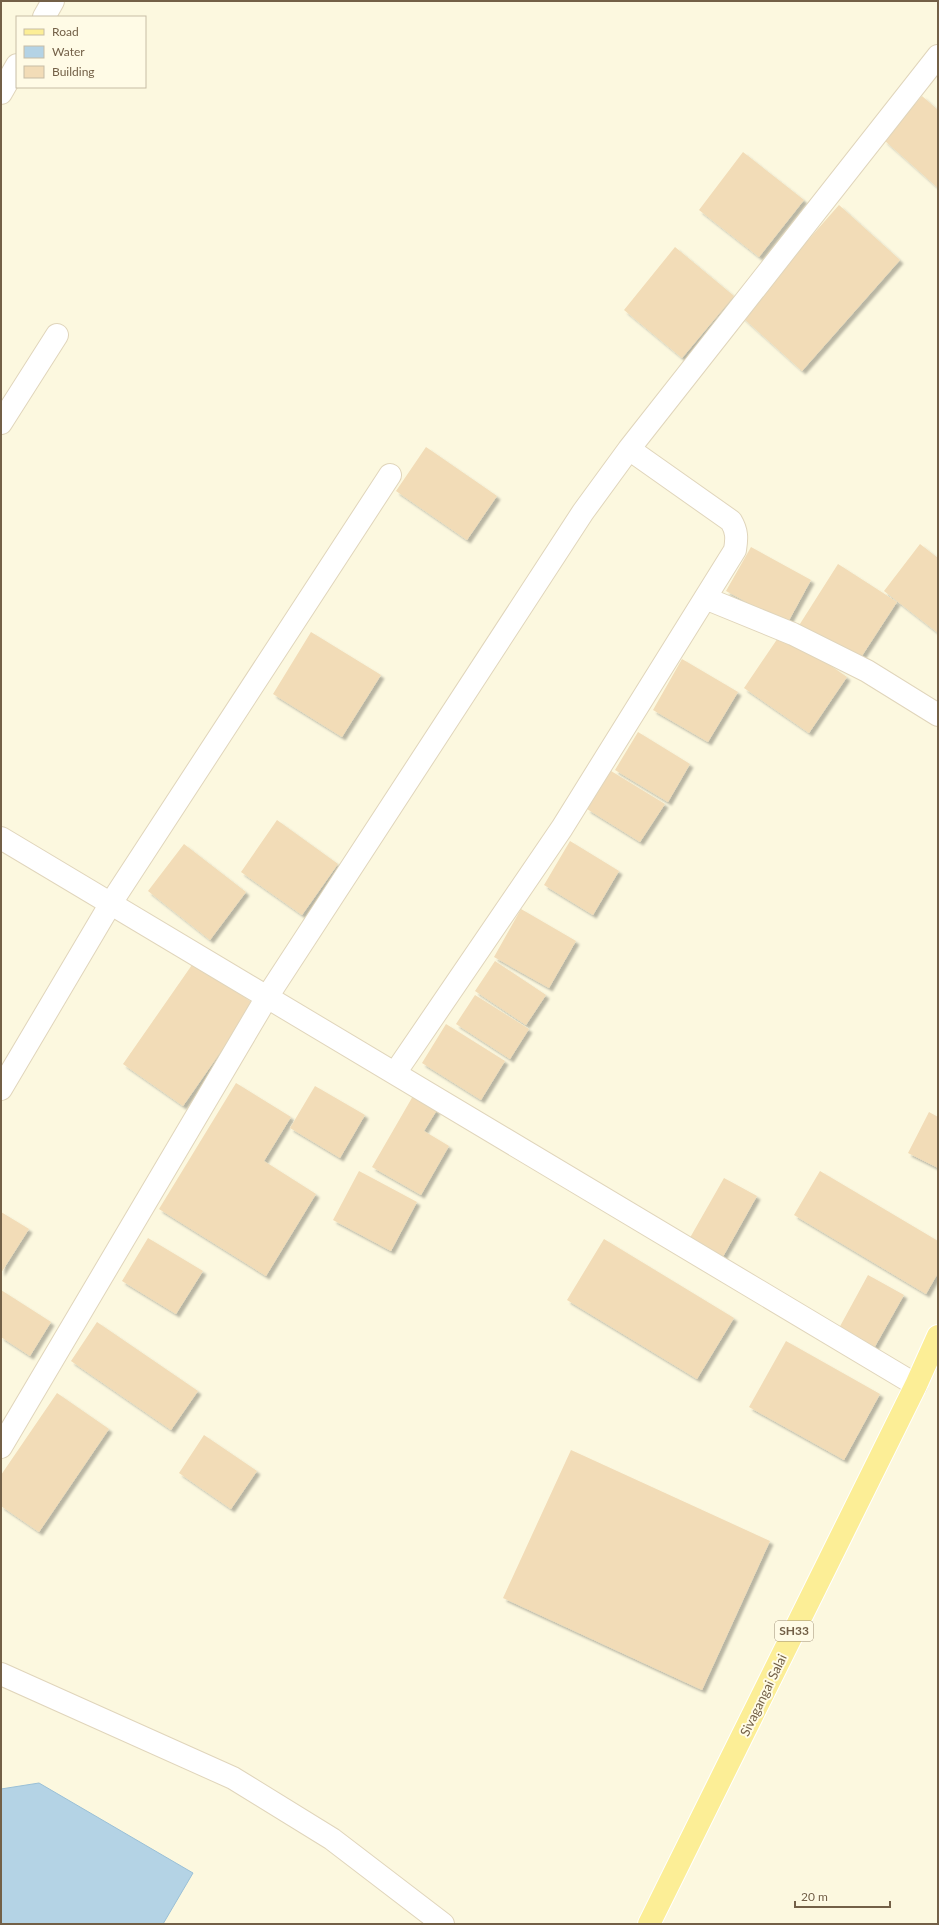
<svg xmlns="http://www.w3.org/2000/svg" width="939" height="1925" font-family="Lato,sans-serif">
<defs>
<filter id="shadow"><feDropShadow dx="3.5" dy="3.5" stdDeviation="1" flood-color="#0004"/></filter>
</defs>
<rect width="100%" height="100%" fill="#fcf8df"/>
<!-- water -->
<path fill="#b4d3e5" stroke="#9ac0d7" d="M39,1783l154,90 -30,51h-162v-135z"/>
<!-- building -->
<path fill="#f2dcb7" filter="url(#shadow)" d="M922,96l16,14v78l-54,-48z
M743,152l61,48 -45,57 -60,-47z
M839,205l61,55 -98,111 -61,-55z
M675,247l59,49 -52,62 -58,-48z
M426,447l71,49 -30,44 -71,-49z
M920,544l18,14v75l-54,-42z
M751,547l60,33 -24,44 -61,-33z
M838,564l59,38 -41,63 -58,-38z
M311,632l70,43 -39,62 -69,-43z
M782,632l65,45 -38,56 -65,-45z
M682,659l56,33 -30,50 -55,-32z
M638,732l52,32 -22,38 -53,-32z
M611,771l54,33 -25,38 -53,-33z
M277,820l61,44 -36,51 -61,-43z
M570,841l49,30 -26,44 -49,-30z
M184,844l62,48 -36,48 -62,-49z
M521,909l55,32 -27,47 -55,-31z
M495,961l51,34 -20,30 -51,-34z
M194,962l60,42 -71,102 -60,-42z
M475,995l54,34 -19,30 -54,-35z
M446,1024l59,37 -24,39 -59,-37z
M236,1083l55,34 -27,44 52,33 -50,82 -107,-67z
M315,1086l50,29 -25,43 -50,-30z
M413,1096l24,14 -13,21 25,15 -28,49 -49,-28z
M929,1112l9,5v51l-30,-15z
M359,1171l58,31 -26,49 -58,-31z
M820,1171l118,70v32l-12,21 -132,-79z
M724,1178l33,18 -37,66 -33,-19z
M1,1212l28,17 -28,44z
M148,1238l55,33 -27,43 -54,-33z
M604,1239l130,79 -37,61 -130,-79z
M868,1275l36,20 -31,55 -35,-20z
M1,1290l50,32 -21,34 -29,-19z
M97,1322l101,69 -27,39 -100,-69z
M786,1341l94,53 -36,66 -95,-53z
M57,1393l52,36 -70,103 -38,-26v-31z
M204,1435l53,36 -26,38 -52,-36z
M571,1450l199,91 -68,149 -199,-92z"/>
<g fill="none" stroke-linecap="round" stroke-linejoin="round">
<!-- minor casing -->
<g stroke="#e0d5bb" stroke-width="24">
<path id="minor" d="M44,17l9,-16
M1,93l16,-28
M1,423l56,-88
M705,598l88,36 74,37 71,44
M1,838l915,547
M395,1073l167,-245 173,-278c2,-12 2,-19 -4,-29l-102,-72
M1,1089l110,-186 279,-428
M1,1447l266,-450 316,-485 46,-63 309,-393
M1,1674l232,104 99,61 111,85"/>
</g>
<!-- primary casing -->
<g stroke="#fff" stroke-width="24">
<path id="primary" d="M649,1924l267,-539 22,-49"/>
</g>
<!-- minor -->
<use href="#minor" stroke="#fff" stroke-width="22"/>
<!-- primary -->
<use href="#primary" stroke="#fcee96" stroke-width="22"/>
</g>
<g text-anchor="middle" stroke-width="4" stroke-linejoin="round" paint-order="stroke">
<!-- shield labels -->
<rect fill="#fffbe6" stroke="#9d8e77" stroke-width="1" x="775" y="1621" width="38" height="20" rx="3"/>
<g font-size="12" font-weight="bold" fill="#736047">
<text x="794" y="1635">SH33</text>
</g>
<!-- street labels -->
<g font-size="13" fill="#736047" stroke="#fffbe6">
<text transform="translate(763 1695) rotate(-64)" y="5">Sivagangai Salai</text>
</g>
</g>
<!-- border -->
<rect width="939" height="1925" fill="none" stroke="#736047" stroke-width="4"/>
<!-- legend -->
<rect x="16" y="16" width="130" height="72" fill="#fffbe6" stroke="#c7bda6"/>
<rect x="24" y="29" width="20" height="6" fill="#fcee96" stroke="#c7bda6"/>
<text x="52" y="36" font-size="12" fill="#736047">Road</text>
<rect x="24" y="46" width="20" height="12" fill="#b4d3e5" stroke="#c7bda6"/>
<text x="52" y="56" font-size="12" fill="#736047">Water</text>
<rect x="24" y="66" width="20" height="12" fill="#f2dcb7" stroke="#c7bda6"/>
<text x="52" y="76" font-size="12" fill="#736047">Building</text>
<!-- scale -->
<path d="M795 1901v6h95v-6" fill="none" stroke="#736047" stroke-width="2"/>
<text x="801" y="1901" font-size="12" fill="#736047" stroke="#fffbe6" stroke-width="3" paint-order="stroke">20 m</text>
</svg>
